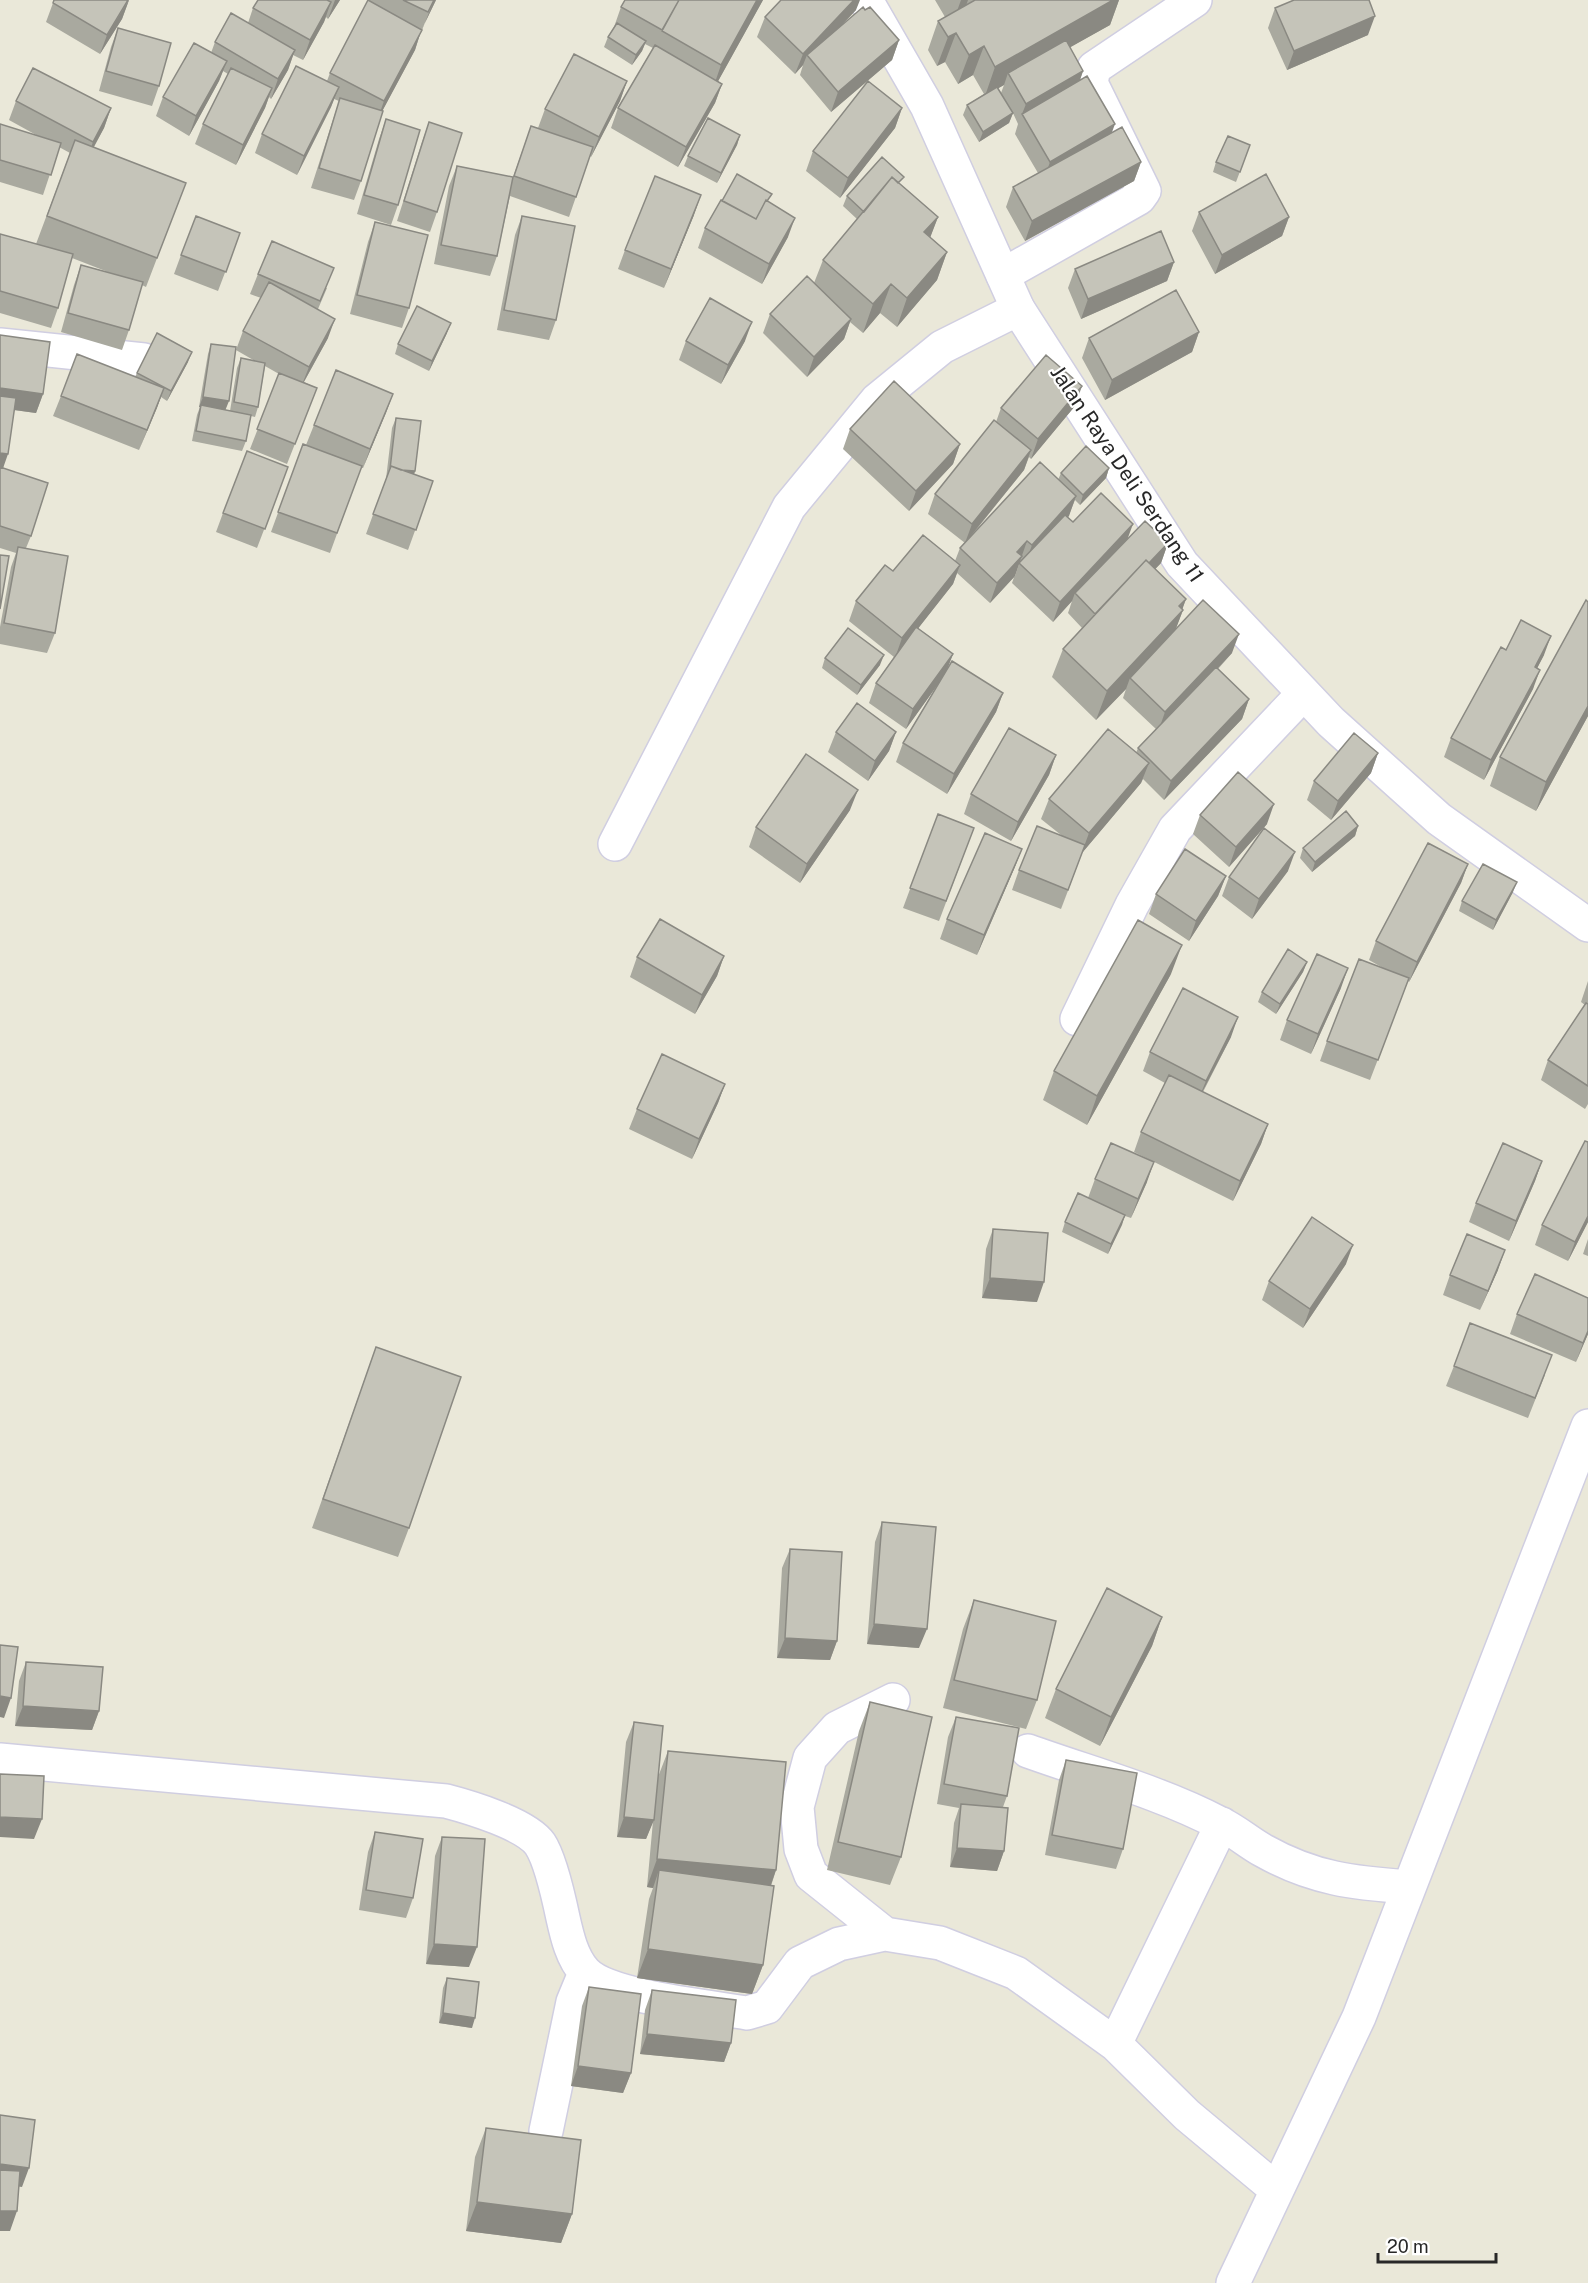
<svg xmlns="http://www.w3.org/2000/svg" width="1588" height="2283" font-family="'Public Sans',sans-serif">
<rect width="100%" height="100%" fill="#eae8d9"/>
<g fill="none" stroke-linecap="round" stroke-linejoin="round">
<!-- minor casing -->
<g stroke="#d0cee1" stroke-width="36">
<path id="minor" d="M1003,275l136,-77 5,-7 -53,-108 3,-15 101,-68
M0,345l144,15
M615,844l174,-337 88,-107 65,-53 76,-38
M1077,1019l55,-114 43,-76 128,-135
M1028,1751c64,23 132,41 193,73 15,7 28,19 43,27 50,28 90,32 145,36
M0,1760l446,41c23,6 80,23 94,43 10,15 19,55 23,74 4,18 9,40 22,54 23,25 126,35 162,41l20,-6 33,-44 39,-19 46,-10 55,9 76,30 99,71 72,71 90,75
M885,1934l-74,-59 -10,-26 -4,-42 13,-49 27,-30 56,-28
M1115,2044l107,-220
M546,2131l27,-129 12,-29
M1233,2283l126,-266 229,-591"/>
</g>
<!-- tertiary casing -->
<g stroke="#d0cee1" stroke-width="36">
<path id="tertiary" d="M866,0l61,106 91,203 164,255 149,158 108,97 149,106"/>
</g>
<!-- minor -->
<use href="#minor" stroke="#fff" stroke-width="33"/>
<!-- tertiary -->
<use href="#tertiary" stroke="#fff" stroke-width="33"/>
</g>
<!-- wall -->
<path fill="#a9a99f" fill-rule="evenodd" d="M129,0l-7,19 -22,35 -54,-32 7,-19z
M258,0h82l-12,19 -2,-2 -2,5 -21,38 -10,-5 -5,15 -17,29 -2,-2 -4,11 -29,57 -41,-21 8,-20 25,-50 -5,-3 -4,10 -30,55 -33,-20 7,-19 48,-44 4,-11 33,-19 5,-15z
M370,0h66l-15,31 -6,19 -33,61 -21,70 -7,19 -43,-12 28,-87 -5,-2 -3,8 -34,68 -42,-22 7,-19 65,-53 3,-8z
M625,0h138l-45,81 4,3 -7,19 -37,64 -67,-39 7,-20 35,-60 -8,-4 -3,7 -10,14 -28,-18 4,-10 6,-10 7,-20z
M935,0h184l-9,25 -40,22 13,24 -3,9 32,52 29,30 -7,19 -109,60 -19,-34 7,-20 25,-14 -23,-39 3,-10 -5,-11 -4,10 -30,19 -16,-27 4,-10 17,-11 -11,-19 -15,9 -13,-22 -8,4 -9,-16 10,-29 7,-4zM1004,85l-3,8 -3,-5z
M1275,8l93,27 -81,35 -19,-42z
M856,10l-13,14 22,-14 34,30 -7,20 -61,52 -31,-37 3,-10 -8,9 -38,-37 8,-20z
M118,28l41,58 -7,20 -53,-15 12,-44z
M627,81l-7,20 -29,56 -1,-1 -21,61 -59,-21 -13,60 -7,20 -56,-12 15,-78 8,-20 56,11 18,-51 7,2 7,-19z
M16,101l95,7 -7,20 -10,19 81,64 -29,76 -4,-2 -13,45 -7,20 -61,-18 13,-47 7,-20 27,7 -36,-14 -14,50 -7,20 -51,-15v-79l36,10 34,-91 -11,-6 -16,48 -43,-13v-58l38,12 -29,-16z
M902,108l-7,20 -55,70 -34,-27 7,-20z
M386,119l12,86 -7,20 -34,-11 22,-75z
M429,122l8,90 -7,20 -33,-11 25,-79z
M740,135l-3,10 -20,38 -33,-17 4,-10z
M1250,145l-14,37 -23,-10 3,-10z
M901,185l37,32 -8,20 17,15 -10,28 -40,47 -17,-14 -17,20 -13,-11 -6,17 -37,38 -44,-44 7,-19 44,-31 9,-23 34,-41 -14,-13 4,-10z
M722,201l47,1 19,35 -26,47 -64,-36 7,-20z
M1199,212l90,5 -7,19 -67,38 -23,-43z
M694,215l-30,73 -46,-19 7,-19z
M522,216l34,104 -7,20 -52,-10 18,-95z
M375,222l34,86 -7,20 -52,-14 18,-72z
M240,233l-22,58 -44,-17 7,-19z
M1174,262l-7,19 -86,38 -13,-31 7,-19z
M258,274l69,14 -9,21 10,29 -24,44 13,6 -30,76 -37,-15 29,-75 -14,-8 -7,41 -3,10 -4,-1 -5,25 -4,10 -50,-10 5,-26 3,-8h-1l9,-53 3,-10 25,6 7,-19 18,-33 -11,-4zM236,350l19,11 -14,-3 -4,10 -7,43 -5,-1z
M1199,332l-7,20 -87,48 -23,-42 7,-20z
M447,333l-18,38 -34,-17 3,-10z
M0,335l43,59 -7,19 -22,-3 -11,58 28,68 -5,12 29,85 -8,20 -47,-9v-17l11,-60 5,-14 -16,-5z
M686,341h59l-24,43 -42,-24z
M188,362l-21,39 -6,-4 -22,53 -86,-34 8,-20 74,-19 2,-4z
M393,394l-30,74h-2l-31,85 -59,-21 32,-88 17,6 -14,-5 8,-20z
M1075,406l-44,53 -2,-2 -5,13 -52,65 86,-55 3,-7 48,-5 -3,10 -26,27 -5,-5 -7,17 5,5 55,16 40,5 -7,20 -6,6 31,30 -4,10 1,1 -7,18 56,25 -14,16 31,30 -7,20 -78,81 -21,-21 -2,4 -59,70 -21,56 -49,-19 7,-20 42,-35 -20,-16 8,-20 87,-46 2,-5 18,-19 -33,-31 3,-9 -30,31 -44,-43 11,-28 19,-21 -14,-15 4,-12 -19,21 -41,-39 7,-20 2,-2h-1l-5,15 -25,27 -33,-30 -4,11 -35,44 35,26 -6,14 56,25 -7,19 -49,82 -51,-32 7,-19 35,-59 -32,45 -37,-26 7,-20 18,-26 -45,-36 7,-20 37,-30 62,-10 5,-13 5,-5 -37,-29 7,-20 61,-72 5,-14z
M396,418l19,53 -1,3 19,7 -25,69 -42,-16 20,-55 6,-51z
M850,429l110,15 -7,20 -44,47 -66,-62z
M288,467l-31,81 -41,-16 7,-19z
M1588,602v114l-52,95 -46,-25 10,-29z
M1506,650l38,5 -7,13 -4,21 -49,91 -40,-23 7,-19z
M825,658l55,7 -23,30 -35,-27z
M836,732h60l-7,19 -21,30 -40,-29z
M1378,753l-7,20 -40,47 -24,-20 7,-19z
M1056,755l-7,20 -38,66 -47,-27 7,-20z
M850,810l-50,73 -51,-36 7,-20z
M938,814l36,14 -35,93 -36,-13z
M1200,815l67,9 -38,43 -36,-33z
M1358,826l-3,10 -43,36 -12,-14 3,-10z
M1022,849l-8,20 -37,86 -37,-16 7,-20z
M1468,864l-7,19 -52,99 -1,-1 -38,99 -50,-19 7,-20 56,-73 -14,-8 7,-19z
M1288,871l-36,48 -30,-23 7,-19z
M1226,876l-8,20 -29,45 -40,-27 7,-20z
M1513,892l-20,38 -34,-19 3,-10z
M724,956l-7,20 -22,38 -65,-37 7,-20z
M1307,962l-4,10 -27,42 -18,-12 4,-10z
M1171,974l-84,151 -44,-25 11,-29z
M1588,981v123l-3,5 -44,-29 7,-20 37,-55 -4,-3z
M1341,988l-30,66 -31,-14 7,-20z
M1231,1037l-28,55 65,32 -7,20 -28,57 -99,-49 7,-20 24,-49 -22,-12 7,-19z
M725,1084l-7,19 -26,56 -63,-30 8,-20z
M1588,1142v80l-20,39 -33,-16 7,-20z
M1542,1161l-7,20 -26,60 -40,-19 7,-19z
M1095,1179l52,3 -16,36 -6,-2 -17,38 -46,-22 3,-10 23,-24z
M993,1229l44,73 -55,-4 4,-49z
M1588,1239v17l-5,-2z
M1346,1264l-43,64 -41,-28 7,-19z
M1498,1270l-18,40 -37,-15 7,-20z
M1588,1298v36l-12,28 -66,-28 7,-20z
M376,1347l33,181 -11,29 -86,-29z
M1454,1366l91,9 -17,43 -82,-32z
M882,1522l37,126 -52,-4 8,-102z
M790,1549l47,92 -7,19 -53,-2 5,-90z
M974,1600l63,100 -11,29 -83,-21 20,-79z
M1162,1617l-10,29 -52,100 -55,-28 11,-29z
M26,1662l73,49 -7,19 -77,-4 4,-45z
M870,1702l31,155 -11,28 -63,-15 32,-139z
M956,1717l51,79 -4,11 1,44 -7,20 -47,-4 4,-44 5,-15 -22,-4 11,-67z
M634,1722l24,55 10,-26 108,119 -5,16 -8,79 -11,29 -115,-16 12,-79 4,-11 -6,-1 6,-66 -7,18 -29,-2 9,-95z
M1066,1760l57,89 -7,20 -71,-14 14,-75z
M375,1832l38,66 -7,20 -47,-8 9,-58z
M442,1837l27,130 -43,-3 9,-108z
M447,1978l25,50 -33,-5 4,-35z
M589,1987l42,86 -8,20 -52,-7 11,-80z
M652,1990l79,53 -7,19 -84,-8 5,-44z
M486,2128l86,86 -11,29 -95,-12 9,-74z"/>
<!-- shaded-wall -->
<path fill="#8a8982" d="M129,0l-7,19 -22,35 7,-19z
M335,0h5l-12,19z
M434,0h2l-15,31 -6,19 -38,71 7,-20 38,-71z
M757,0h6l-52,94 10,-29z
M854,0h6l-4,10 -46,48 -3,-3 -4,10 -8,9 8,-20z
M961,0h7l-8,23 -9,5z
M1113,0h6l-9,25 -98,55 -4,-7 -4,12 -19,11 10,-29z
M331,2l-7,20 -21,38 7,-20z
M1375,16l-7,19 -81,35 7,-19z
M956,33l-11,29 -8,4 11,-29z
M899,40l-7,20 -61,52 7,-20z
M646,41l-4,10 -10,14 4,-10z
M984,46l-11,29 -15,9 11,-29z
M295,50l-7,20 -17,29 7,-20z
M227,61l-8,20 -30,55 7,-20z
M1083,71l-7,20 -54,23 4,-10z
M627,81l-7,20 -29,56 8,-20z
M722,84l-7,19 -37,64 8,-20z
M339,87l-8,20 -34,68 7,-19z
M272,88l-7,20 -29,57 7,-20z
M111,108l-7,20 -18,33 7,-19z
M902,108l-7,20 -55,70 8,-20z
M1013,113l-4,10 -30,19 4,-10z
M1115,124l-7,19 -65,39 7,-20z
M740,135l-3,10 -20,38 4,-10z
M1141,162l-7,19 -109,60 7,-20z
M701,195l-7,20 -30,73 7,-19z
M938,217l-11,29 -3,-14z
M1289,217l-7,19 -67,38 7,-19z
M795,218l-7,19 -26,47 7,-20z
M947,252l-10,28 -40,47 10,-29z
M1174,262l-7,19 -86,38 7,-20z
M891,284l-11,29 -17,20 10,-29z
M335,319l-7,19 -27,49 8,-20z
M851,319l-7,20 -37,38 7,-20z
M752,322l-7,19 -24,43 7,-19z
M451,323l-4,10 -18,38 3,-10z
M1199,332l-7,20 -87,48 7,-20z
M192,352l-4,10 -21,39 4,-10z
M1082,386l-7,20 -44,53 7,-20z
M0,388l43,6 -7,19 -36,-5z
M164,388l-7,20 -18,42 8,-20z
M393,394l-7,19 -23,55 7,-19z
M203,397l26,4 -4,10 -26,-4z
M960,444l-7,20 -44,47 7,-20z
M1031,450l-7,20 -59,73 7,-19z
M0,453l8,1 -7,20h-1z
M1109,468l-3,10 -26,27 3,-10z
M390,469l25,2 -3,10z
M1076,496l-7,20 -44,49 7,-20z
M1133,524l-7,19 -51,50 -3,8 -19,21 7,-20z
M1027,541l-12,35 -25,27 7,-20 20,-31z
M1168,543l-7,20 -70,73 7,-20z
M960,565l-7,19 -58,74 7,-20z
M1186,599l-5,14 2,-3 -11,29 -42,39 -4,11 -30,31 11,-29z
M1239,634l-7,19 -74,79 7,-20z
M1551,636l-7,19 -16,31 7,-19z
M953,654l-7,19 -40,56 7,-20z
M884,655l-4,10 -23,30 4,-10z
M1540,670l-7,19 -49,91 7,-20z
M1003,693l-7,19 -49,82 7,-20z
M1249,699l-7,20 -78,81 7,-19z
M1588,706v10l-52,95 10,-29z
M896,732l-7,19 -21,30 7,-20z
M1378,753l-7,20 -40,47 7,-19z
M1056,755l-7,20 -38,66 7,-19z
M1149,763l-8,20 -59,70 -21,56 28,-76z
M858,790l-8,20 -50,73 7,-19z
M1274,804l-7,20 -38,43 7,-20z
M1358,826l-3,10 -43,36 3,-10z
M1022,849l-8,20 -37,86 7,-20z
M1295,852l-7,19 -36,48 7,-20z
M1468,864l-7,19 -52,99 8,-20z
M1226,876l-8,20 -29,45 7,-20z
M1517,882l-4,10 -20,38 3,-10z
M1182,945l-11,29 -84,151 10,-29z
M724,956l-7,20 -22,38 7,-19z
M1307,962l-4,10 -27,42 4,-10z
M1348,968l-7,20 -30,66 7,-20z
M1238,1017l-7,20 -33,63 8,-19z
M725,1084l-7,19 -26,56 7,-20z
M1268,1124l-7,20 -28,57 7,-20z
M1542,1161l-7,20 -26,60 7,-20z
M1154,1162l-7,20 -16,36 7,-19z
M1125,1215l-3,10 -14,29 3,-10z
M1588,1216v6l-20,39 7,-19z
M1353,1245l-7,19 -43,64 7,-19z
M1505,1250l-7,20 -18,40 8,-19z
M990,1278l54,4 -7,20 -55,-4z
M1588,1331v3l-12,28 7,-19z
M1162,1617l-10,29 -52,100 11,-29z
M874,1624l53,5 -8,19 -52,-4z
M785,1638l52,3 -7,19 -53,-2z
M0,1696l11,2 -7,20 -4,-1z
M23,1706l76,5 -7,19 -77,-4z
M0,1817l42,2 -8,20 -34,-2z
M624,1817l30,3 -8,19 -29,-2z
M957,1848l47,3 -7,20 -47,-4z
M657,1859l119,11 -10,29 -107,-29 -6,18 -6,-1z
M434,1944l43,3 -8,20 -43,-3z
M648,1949l115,16 -11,29 -115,-16z
M443,2013l32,5 -3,10 -33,-5z
M647,2034l84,9 -7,19 -84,-8z
M578,2066l53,7 -8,20 -52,-7z
M0,2164l29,4 -7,19 -22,-3z
M477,2202l95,12 -11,29 -95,-12z
M0,2211h17l-7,20h-10z"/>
<!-- building -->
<path fill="#c5c4b9" stroke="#8a8982" stroke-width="1.5" d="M54,0h74l-21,35 -54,-32z
M258,0h69l4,2 -21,38 -57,-32z
M368,0l54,30 -38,71 -54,-28z
M403,0h31l-6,12z
M625,0h54l-17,30 -41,-23z
M679,0h78l-36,65 -59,-34z
M781,0h73l-51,54 -38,-37z
M975,0h138l-118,67 -11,-21 -15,9 -13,-22 -8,4 -10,-16z
M1294,0h75l6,16 -81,35 -19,-43z
M863,7l2,3 5,-3 29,33 -61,52 -31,-37z
M231,13l64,37 -17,29 -63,-37z
M617,23l29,18 -10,14 -28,-18z
M118,28l53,15 -12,43 -53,-15z
M1066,40l17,31 -57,33 -18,-31z
M194,43l33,18 -31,55 -33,-19z
M655,45l67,39 -36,63 -68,-39z
M574,54l53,27 -28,56 -54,-28z
M296,66l43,21 -35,69 -42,-22z
M33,68l78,40 -18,34 -77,-41z
M231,68l41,20 -29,57 -40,-21z
M1087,76l28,48 -65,38 -28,-48z
M868,81l34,27 -54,70 -35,-27z
M997,87l16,26 -30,19 -16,-27z
M340,98l43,13 -22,70 -42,-13z
M708,118l32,17 -19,38 -33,-17z
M386,119l34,11 -22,75 -34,-10z
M429,122l33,11 -25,79 -33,-11z
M0,124l61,19 -10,32 -51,-15z
M531,126l62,21 -17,50 -62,-21z
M1122,127l19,35 -109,59 -19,-34z
M1228,136l22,9 -10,27 -24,-10z
M75,140l111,43 -29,75 -110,-42z
M882,157l22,20 -6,6 -6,-6 -28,35 -17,-16z
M457,166l56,11 -16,79 -56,-11z
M737,174l35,20 -5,7 -1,-1 -10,19 -34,-18z
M1266,174l23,43 -67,38 -23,-43z
M655,176l46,19 -30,74 -46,-19z
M892,177l46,40 -14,15 23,20 -40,46 -16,-14 -18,20 -50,-44z
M721,200l35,19 10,-19 29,18 -26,46 -64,-36z
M196,216l44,17 -14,39 -45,-17z
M522,216l53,10 -19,94 -52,-10z
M375,222l53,13 -19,73 -52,-13z
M1161,231l13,31 -86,37 -13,-30z
M0,234l73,20 -15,54 -58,-17z
M272,241l62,27 -14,33 -62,-27z
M81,265l62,17 -14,48 -61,-17z
M807,276l44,43 -37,38 -44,-43z
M269,282l66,37 -26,48 -66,-36z
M1176,290l23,42 -87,48 -23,-42z
M710,298l42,24 -24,43 -42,-24z
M417,306l34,17 -19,38 -34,-17z
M157,333l35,19 -21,39 -34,-18z
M0,335l50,7 -7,52 -43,-6z
M211,344l25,3 -7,54 -26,-4z
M77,354l87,34 -17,42 -86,-34z
M1046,355l36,31 -44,53 -37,-31z
M241,358l24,5 -7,44 -24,-5z
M336,370l57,24 -23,55 -56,-24z
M279,373l38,15 -22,56 -38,-15z
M894,381l66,63 -44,47 -66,-62z
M0,396l16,2 -8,56 -8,-1z
M201,405l50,10 -5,26 -50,-10z
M396,418l25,3 -6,50 -14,-1 -10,-4 -1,3z
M994,420l37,30 -59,74 -37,-30z
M303,444l59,22 -25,67 -59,-21z
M1086,446l23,22 -26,27 -22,-22z
M247,451l41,16 -23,62 -42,-16z
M1040,462l36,34 -44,49 -5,-4 -10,11 5,4 -25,27 -37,-35z
M391,466l42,15 -17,49 -43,-16z
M0,467l48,16 -17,53 -31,-10z
M1101,493l32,31 -73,78 -41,-39 46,-48 8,7z
M1145,521l23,22 -19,20 -3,-3 -51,54 -20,-21z
M923,535l37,30 -58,73 -46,-37 29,-36 8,6z
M18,547l50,9 -13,77 -51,-10z
M0,555l9,1 -9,53z
M1146,560l40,39 -7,7 4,4 -76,81 -44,-42z
M1203,600l36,34 -74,78 -35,-34z
M1586,600l2,2v104l-42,76 -46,-25z
M1521,620l30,16 -16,31 5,3 -49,90 -40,-22 50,-91 5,3z
M916,627l37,27 -40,55 -37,-26z
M848,628l36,27 -23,30 -36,-27z
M952,661l51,32 -49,81 -51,-31z
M1216,667l33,32 -78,82 -33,-33z
M857,703l39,29 -21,29 -39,-29z
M1009,728l47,27 -38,67 -47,-28z
M1108,729l41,34 -60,70 -40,-34z
M1354,733l24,20 -40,48 -24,-20z
M806,754l52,36 -51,74 -51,-37z
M1238,772l36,32 -38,43 -36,-32z
M1346,811l12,15 -43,36 -12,-14z
M938,814l36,14 -28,73 -36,-13z
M1037,826l48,19 -17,45 -49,-20z
M1264,828l31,24 -36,47 -30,-22z
M985,833l37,16 -38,86 -37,-16z
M1428,843l40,21 -51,98 -41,-21z
M1185,849l41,27 -30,45 -40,-27z
M1483,864l34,18 -21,38 -34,-19z
M660,919l64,37 -22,39 -65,-38z
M1138,920l44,25 -85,151 -43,-25z
M1288,949l19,13 -27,42 -18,-12z
M1317,954l31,14 -30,66 -31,-14z
M1359,959l50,19 -31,82 -51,-19z
M1183,988l55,29 -32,64 -56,-29z
M1586,1003l2,1v82l-40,-26z
M662,1054l63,30 -26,55 -62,-30z
M1169,1075l99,49 -28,57 -99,-49z
M1585,1141l3,1v74l-13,26 -33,-17z
M1111,1143l43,19 -16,37 -43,-20z
M1503,1143l39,18 -26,60 -40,-18z
M1078,1193l47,22 -14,29 -46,-22z
M1312,1217l41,28 -43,64 -41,-28z
M993,1229l55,4 -4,49 -54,-4z
M1467,1234l38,16 -17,41 -38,-16z
M1535,1274l53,24v33l-5,12 -66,-29z
M1470,1323l82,32 -17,43 -81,-32z
M376,1347l85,30 -52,151 -86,-29z
M882,1522l54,5 -9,102 -53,-5z
M790,1549l52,3 -5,89 -52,-3z
M1107,1588l55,29 -51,100 -55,-28z
M974,1600l82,21 -19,79 -83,-20z
M0,1645l18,2 -7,51 -11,-2z
M26,1662l77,5 -4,44 -76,-5z
M870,1702l62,15 -31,140 -63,-15z
M956,1717l63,11 -12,68 -63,-12z
M634,1722l29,4 -9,94 -30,-3z
M668,1751l118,11 -10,108 -119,-11z
M1066,1760l71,13 -14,76 -71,-14z
M0,1774l44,2 -2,43 -42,-2z
M961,1804l47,4 -4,43 -47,-3z
M375,1832l48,7 -10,59 -47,-8z
M442,1837l43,2 -8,108 -43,-3z
M659,1870l115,16 -11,79 -115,-16z
M447,1978l32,4 -4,36 -32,-5z
M589,1987l52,7 -10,79 -53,-7z
M652,1990l84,10 -5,43 -84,-9z
M0,2115l35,5 -6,48 -29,-4z
M486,2128l95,12 -9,74 -95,-12z
M0,2170l20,1 -3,40h-17z"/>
<g text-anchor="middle" stroke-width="4.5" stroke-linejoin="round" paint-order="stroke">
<!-- street labels -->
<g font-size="21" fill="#282828" stroke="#fff">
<text transform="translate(1127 474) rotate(56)" y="7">Jalan Raya Deli Serdang 11</text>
</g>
</g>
<!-- scale -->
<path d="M1378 2253v9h118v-9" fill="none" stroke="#282828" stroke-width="3"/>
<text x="1387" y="2253" font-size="18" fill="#282828" stroke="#ffffff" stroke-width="4.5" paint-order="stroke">20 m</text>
</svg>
